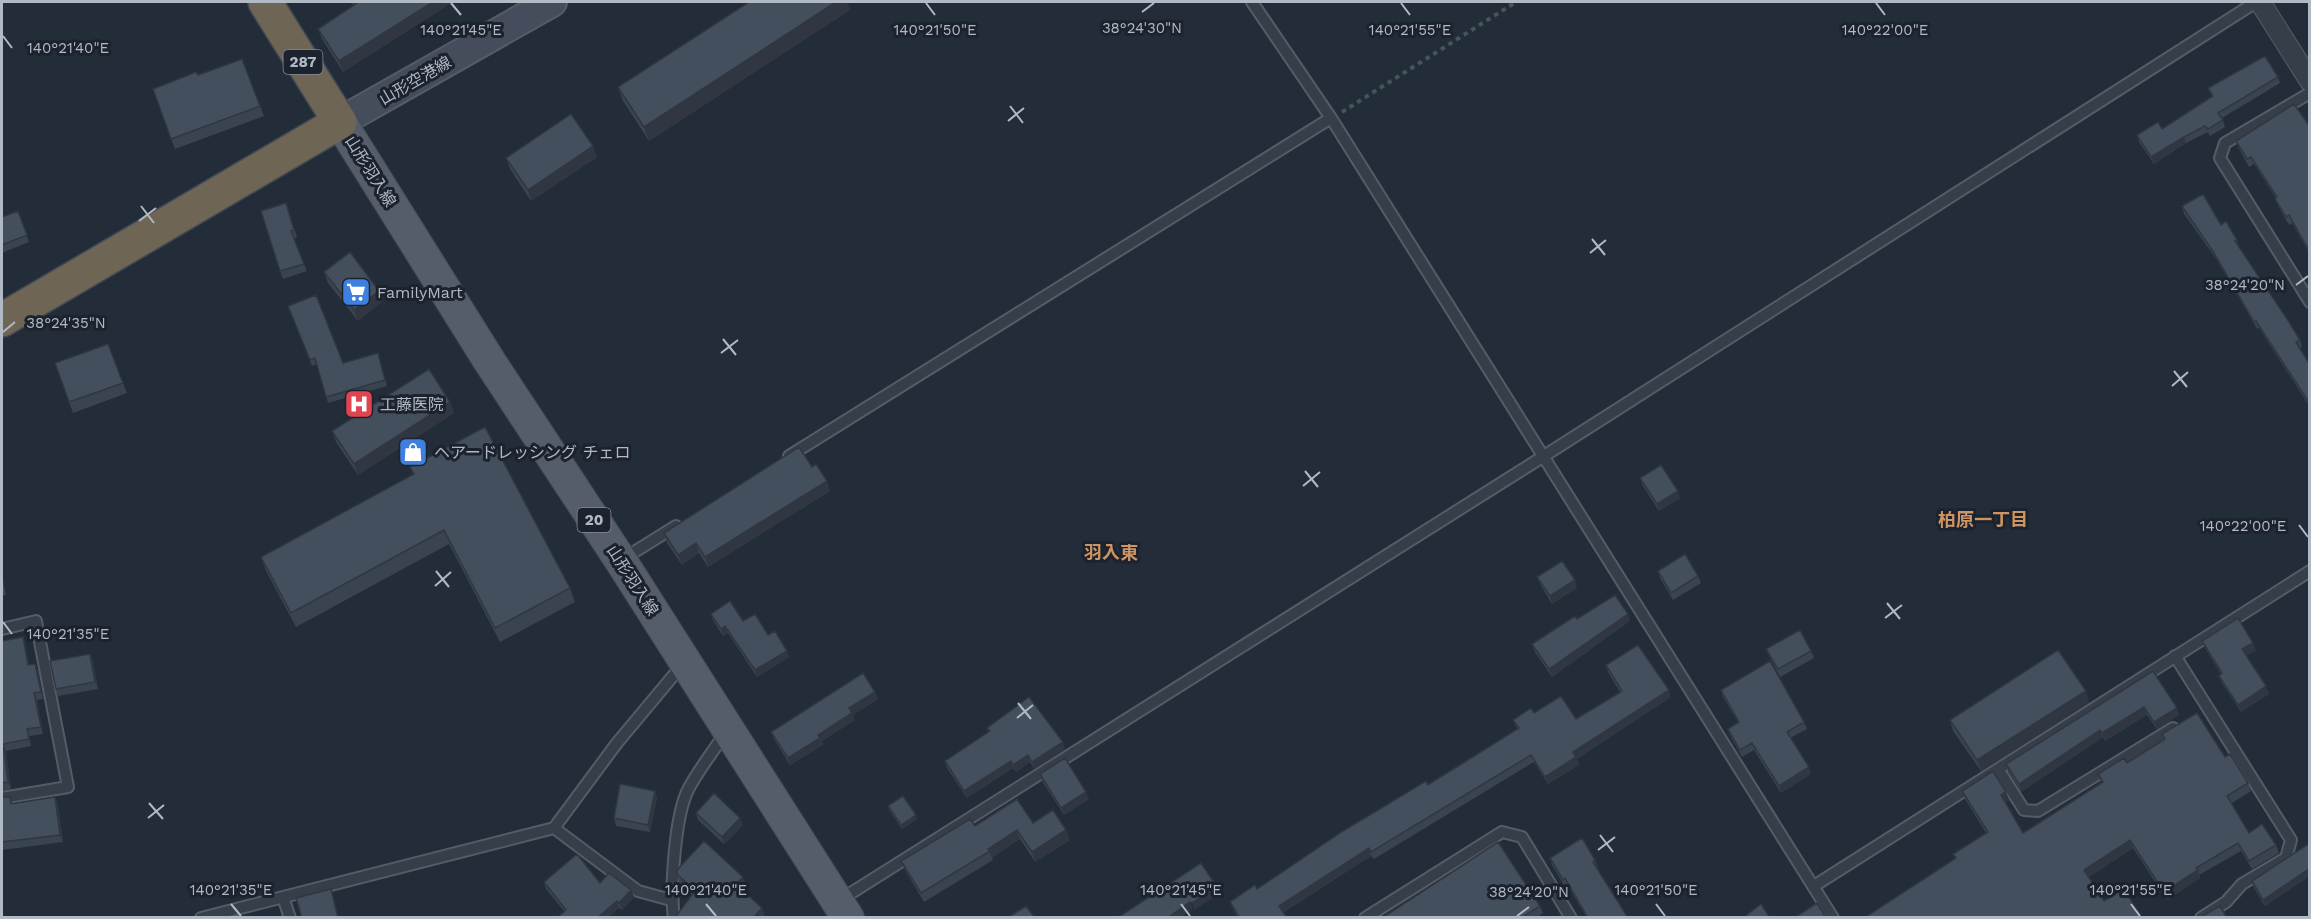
<svg xmlns="http://www.w3.org/2000/svg" width="2311" height="919" font-family="'Work Sans','Noto Sans JP',sans-serif">
<rect width="100%" height="100%" fill="#232c39"/>
<g fill="none" stroke-linecap="round" stroke-linejoin="round">
<!-- lane casing -->
<g stroke="#545c67" stroke-width="14">
<path id="lane" d="M1252,2l79,116 502,800
M2310,93l-85,50 -5,15 90,144
M789,456l542,-338
M623,559l53,-33
M2,629l34,-8 32,166 -66,11
M2175,656l116,184 -5,18 -44,26 -16,18 -25,16
M1998,769l26,41 14,1 135,-83
M554,828l84,63 33,9
M1814,886l496,-315
M283,897l7,21
M840,900l704,-444 712,-454
M201,918l353,-90 63,-85 66,-79
M674,918c-4,-29 1,-105 15,-130 10,-19 24,-36 36,-55
M1365,918l137,-86 20,5 49,81"/>
</g>
<!-- street casing -->
<g stroke="#545c67" stroke-width="22">
<path id="street" d="M2260,2l50,79"/>
</g>
<!-- secondary casing -->
<g stroke="#545c67" stroke-width="32">
<path id="secondary" d="M340,122l212,-120"/>
</g>
<!-- primary casing -->
<g stroke="#404752" stroke-width="34">
<path id="primary" d="M340,122l150,240 131,199 227,357"/>
</g>
<!-- highway casing -->
<g stroke="#414954" stroke-width="36">
<path id="highway" d="M2,320l338,-198 -75,-120"/>
</g>
<!-- path -->
<path stroke="#445659" stroke-width="4" stroke-dasharray="4.5 4.5" stroke-linecap="butt" d="M1342,112l174,-110"/>
<!-- lane -->
<use href="#lane" stroke="#363e49" stroke-width="10"/>
<!-- street -->
<use href="#street" stroke="#363e49" stroke-width="20"/>
<!-- secondary -->
<use href="#secondary" stroke="#454d5c" stroke-width="28"/>
<!-- primary -->
<use href="#primary" stroke="#545d69" stroke-width="32"/>
<!-- highway -->
<use href="#highway" stroke="#6f6554" stroke-width="33"/>
</g>
<!-- wall -->
<path fill="#3a4451" d="M351,2h102l-110,70 -21,-33 -4,-10 36,-23z
M749,2h98l3,8 -201,131 -26,-40 -5,-14z
M242,59l22,57 -89,33 -22,-60 45,-14z
M2278,77l2,6 -58,35 3,9 -15,9 -2,-4 -22,11 -32,21 -15,-22 -2,-7 25,-6 50,-32 -4,-9z
M2310,127v127l-18,-31 -3,2 -11,-19 -2,-8 -22,-34 -5,3 -10,-18 -3,-8z
M597,157l-66,44 -21,-32 -4,-11z
M286,203l11,34 -3,2 13,32 -24,8 -3,-8z
M2182,206l39,19 16,15 2,7 61,93 2,7 -3,2 11,16v42l-51,-79 -2,1 -40,-69 -33,-46z
M18,211l11,31 -27,11v-36z
M324,272l55,19 4,10 -25,20 -30,-38z
M288,306l55,57 37,-4 7,27 -59,17 -11,-39 -5,2z
M108,344l19,49 -54,20 -4,-11z
M450,402l4,11 -96,62 -22,-33 -4,-11z
M410,467l160,121 5,14 -75,40 -51,-98 -153,83 -30,-56 -5,-14 152,-82z
M812,467l18,24 -122,76 -9,-14 -17,12 -15,-22 -3,-10z
M1640,478l40,20 -21,13 -16,-25z
M1658,571l40,5 3,7 -28,17 -13,-22z
M2,576l4,19 -4,1z
M1537,577l40,11 -25,16 -12,-20z
M711,614l32,7 25,14 19,16 2,6 -32,20 -29,-44 -5,3 -10,-16z
M1628,614l2,7 -78,56 -17,-25 -3,-8 45,-25z
M23,637l2,7 4,21 6,-1 3,7 5,28 -6,1 6,34 -14,2 2,10 -25,5 5,38 -9,2v-150z
M2202,641l54,9 -10,6 23,38 -28,18 -19,-29 -3,-7 2,-2 -16,-26z
M1766,649l45,2 3,7 -34,19 -11,-21z
M90,654l3,7 5,28 -40,7 -2,-7z
M1606,665l65,32 -94,62 2,6 -31,19 -14,-22 -160,97 -3,-3 -87,56 3,6h-49l-5,-9 -3,-7 27,-13 260,-160 -4,-9 21,-7 42,6 44,-27 -12,-20z
M2153,671l26,44 -22,14 -10,-14 -42,26 -2,-4 -82,55 -13,-21 -2,-7z
M1721,690l83,32 3,7 -17,9 21,36 -30,19 -27,-43 -12,7 -12,-22 -2,-6 10,-7 -15,-25z
M878,699l-25,16 2,5 -33,21 1,4 -33,20 -16,-26 -3,-7z
M2089,702l-108,69 -28,-40 -3,-11z
M987,728l78,21 -31,20 -4,-7 -14,10 -3,-4 -46,30 -20,-30 -2,-7 44,-29z
M2162,734l63,23 23,26 3,8 -19,12 17,30 27,12 3,8 -27,16 -11,-18 -42,24 1,3 -33,22 -34,-52 -44,29 15,24 38,17 -187,-60 -2,-4 33,-21 -21,-34 -3,-8 44,1 3,8 -4,2 18,31 79,-50 -4,-9 29,-11 37,-24z
M1040,774l49,25 -25,16 -22,-34z
M655,791l2,7 -7,34 -34,-6 -2,-8z
M2,797h8l2,7 43,-7 3,8 5,37 -61,8z
M888,806l29,13 -15,10 -13,-19z
M696,813l47,12 -19,19 -26,-24z
M1033,823l37,17 -35,22 -15,-23 -28,19 1,2 -69,42 -19,-32 -4,-9 74,-35z
M2310,843v33l-45,30 -11,-18 -2,-7z
M1550,858l45,2 3,8h-1l31,50h-41l-19,-32 -3,1 -13,-22z
M677,874l69,13 -3,3 19,18 3,10h-88l-1,-2 16,-21 -12,-11z
M544,882l56,1 31,7 3,7 -12,13 -3,-2 -55,3 -18,-22z
M1540,906l3,7 -7,5h-154z"/>
<!-- shaded-wall -->
<path fill="#303742" d="M433,2h20l-110,70 -4,-11z
M836,2h11l3,8 -201,131 -5,-14z
M2184,137l2,6 -32,21 -3,-7z
M593,146l4,11 -66,44 -3,-11z
M379,291l4,10 -25,20 -4,-11z
M450,402l4,11 -96,62 -4,-11z
M827,481l3,10 -122,76 -3,-10z
M1678,491l2,7 -21,13 -2,-7z
M696,543l3,10 -17,12 -4,-10z
M1575,580l2,8 -25,16 -2,-8z
M1628,614l2,7 -78,56 -3,-8z
M725,626l3,7 -5,3 -2,-7z
M23,637l2,7 6,29 -3,-8z
M2253,643l3,7 -11,7 -3,-8z
M787,651l2,6 -32,20 -2,-7z
M90,654l3,7 5,28 -3,-7z
M35,664l3,7 5,28 -2,-7z
M2266,686l3,8 -28,18 -3,-7z
M1669,690l2,7 -94,62 2,6 -31,19 -3,-7 28,-25z
M2086,691l3,11 -108,69 -4,-11z
M875,692l3,7 -25,16 2,5 -33,21 1,4 -33,20 -2,-7 30,-23 31,-27z
M34,693l3,7 6,34 -2,-7z
M2144,707l3,8 -42,26 -3,-8z
M2177,708l2,7 -22,14 -3,-7z
M2100,730l3,7 -82,55 -2,-8z
M1063,742l2,7 -31,20 -2,-7z
M3,744l3,7 5,38 -3,-7z
M1028,755l2,7 -14,10 -3,-7z
M1011,761l2,7 -46,30 -3,-7z
M1809,767l2,7 -30,19 -2,-7z
M655,791l2,7 -7,34 -2,-7z
M1086,792l3,7 -25,16 -3,-7z
M2006,792l3,8 -5,3 -3,-8z
M55,797l3,8 5,37 -3,-7z
M916,815l1,4 -15,10 -1,-4z
M740,818l3,7 -19,19 -2,-7z
M1017,830l3,9 -28,19 -4,-9z
M1066,830l4,10 -35,22 -3,-10z
M2130,840l3,8 -46,30 -3,-8z
M1369,848l2,8 -89,57 -3,-7z
M2310,868v8l-45,30 -2,-6z
M2198,870l2,8 -33,22 -3,-8z
M743,877l3,10 -7,7 -3,-10z
M1217,887l2,7 -25,16 -2,-7z
M631,890l3,7 -12,13 -3,-7z
M617,901l2,7 -11,10h-11z
M1190,902l3,7 -13,9h-13z
M762,908l3,10h-12z"/>
<!-- building -->
<path fill="#444f5e" stroke="#303742" stroke-width="1.5" d="M354,2h79l-94,59 -21,-32 38,-25z
M749,2h87l-192,125 -26,-40z
M2265,56l13,21 -60,36 5,7 -15,9 -3,-3 -21,11 -33,20 -14,-22 21,-13 4,7 51,-33 -5,-8z
M242,59l18,47 -89,33 -18,-50 43,-17 2,3z
M2294,104l16,23v125l-21,-37 -3,2 -11,-18 2,-2 -26,-40 -4,2 -11,-18z
M571,114l22,32 -65,44 -22,-32z
M2203,194l18,31 5,-4 11,19 -2,1 54,81 11,18 -4,2 14,23v39l-54,-83 -2,1 -40,-69 -32,-47z
M286,203l8,27 -3,1 13,33 -24,7 -19,-60z
M18,211l9,24 -25,10v-28z
M350,252l29,39 -25,19 -30,-38z
M316,295l27,68 35,-10 7,27 -59,17 -11,-39 -5,2 -22,-54z
M108,344l15,39 -54,19 -14,-39z
M429,369l21,33 -96,62 -22,-33z
M485,427l85,161 -75,40 -51,-98 -153,83 -30,-56 153,-83 -4,-7z
M799,447l13,20 4,-3 11,17 -122,76 -9,-14 -18,12 -14,-22z
M1661,465l17,26 -21,13 -17,-26z
M1685,554l13,22 -27,17 -13,-22z
M1562,561l13,19 -25,16 -13,-19z
M1615,595l13,19 -79,55 -17,-25 43,-28 2,3z
M730,601l13,20 12,-7 13,21 7,-4 12,20 -32,19 -30,-44 -4,3 -10,-15z
M2238,618l15,25 -11,6 24,37 -28,19 -19,-29 3,-3 -20,-32z
M1800,630l11,21 -33,18 -12,-20z
M23,637l5,28 7,-1 6,28 -7,1 7,34 -14,2 2,10 -26,5 5,38 -6,1v-142z
M1638,645l31,45 -96,62 3,5 -31,20 -14,-22 -160,97 -2,-4 -90,58 8,12h-47l-10,-16 25,-17 2,4 86,-58 83,-50 2,4 91,-57 -6,-8 18,-12 3,5 27,-17 15,23 43,-26 3,-2 -16,-26z
M2058,650l28,41 -109,69 -27,-40z
M90,654l5,28 -39,7 -6,-28z
M1770,661l34,61 -17,10 22,35 -30,19 -27,-43 -12,7 -12,-21 11,-7 -18,-32z
M2153,671l24,37 -23,14 -10,-15 -42,26 -2,-3 -81,54 -13,-20z
M863,673l12,19 -26,16 3,5 -34,22 2,3 -32,20 -17,-26z
M1029,697l34,45 -31,20 -4,-7 -15,10 -2,-4 -47,30 -19,-30 45,-30 -3,-3z
M2197,713l28,44 5,-3 18,29 -21,13 22,37 13,-9 14,21 -27,16 -11,-18 -42,25 2,2 -34,22 -34,-52 -46,30 20,31 20,-12 18,29h-278l92,-60 -3,-4 35,-22 -26,-41 31,-20 13,21 -5,3 22,38 80,-51 -5,-8 26,-16 3,5 38,-24 -3,-5z
M1065,758l21,34 -25,16 -21,-34z
M620,784l35,7 -7,34 -34,-7z
M714,793l26,25 -18,19 -26,-24z
M903,796l13,19 -15,10 -13,-19z
M2,797h8l1,7 44,-7 5,38 -58,7z
M1017,799l16,24 20,-13 13,20 -34,22 -15,-22 -29,19 2,2 -69,42 -20,-32 69,-42 5,7z
M1582,838l13,22 -2,2 35,56h-40l-23,-40 -2,2 -13,-22z
M704,841l39,36 -7,7 26,24 -9,10h-76l-1,-2 19,-25 -18,-17v-4z
M1498,842l42,64 -19,12h-139z
M2310,843v25l-47,32 -11,-19z
M577,854l23,29 9,-10 22,17 -12,13 -2,-2 -20,17h-40l9,-8 -22,-28z
M1201,863l16,24 -25,16 -2,-1 -23,16h-50z
M331,889l7,29h-36l-6,-20z
M1817,903l9,15h-32z
M1761,904l9,14h-27z
M1026,906l9,12h-28z
M2220,906l7,12h-28z"/>
<!-- ticks -->
<path fill="none" stroke="#b1b9c5" stroke-width="2" d="M451,3l10,12M926,3l9,12M1401,3l9,12M1876,3l9,12M1142,12l12,-9M3,36l9,12M1010,106l13,17M1008,121l16,-13M141,206l13,17M139,221l17,-13M1592,239l13,16M1590,253l16,-13M2296,285l12,-9M3,332l12,-10M723,339l13,16M721,353l17,-13M2174,371l13,16M2172,386l16,-14M1305,471l13,16M1303,486l17,-14M2299,525l9,12M436,571l13,16M435,586l16,-14M1887,603l13,16M1885,618l17,-13M3,622l9,12M1018,703l13,16M1017,718l16,-13M149,803l14,16M148,818l16,-13M1600,835l13,17M1598,850l17,-13M231,904l10,12M706,904l10,12M1181,904l9,12M1656,904l9,12M2131,904l9,12M1517,916l12,-9"/>
<!-- icons -->
<defs>
<g id="supermarket-square" transform="scale(1.5)"><rect x="-9" y="-9" width="18" height="18" rx="4" fill="#3f7fe0" stroke="#1c232e"/><path d="M-6-5.5h2.5l.6 2H6L4.5 2H-2.5L-4.4-4H-6ZM-1.5 3.2a1.3 1.3 0 1 0 .1 0ZM3 3.2a1.3 1.3 0 1 0 .1 0Z" fill="#fff"/></g>
<g id="hospital-square" transform="scale(1.5)"><rect x="-9" y="-9" width="18" height="18" rx="4" fill="#e0444e" stroke="#1c232e"/><path d="M-5-5h3v3.5h4V-5h3V5h-3V1.5h-4V5h-3Z" fill="#fff"/></g>
<g id="shop-square" transform="scale(1.5)"><rect x="-9" y="-9" width="18" height="18" rx="4" fill="#3f7fe0" stroke="#1c232e"/><path d="M-5-2.5h2.3a2.7 3.5 0 0 1 5.4 0H5L5.5 6h-11ZM-1.5-2.5h3a1.5 2.3 0 0 0-3 0Z" fill="#fff"/></g>
</defs>
<g fill-rule="evenodd">
<use href="#supermarket-square" x="356" y="292"/>
<use href="#hospital-square" x="359" y="404"/>
<use href="#shop-square" x="413" y="452"/>
</g>
<g text-anchor="middle" stroke-width="6" stroke-linejoin="round" paint-order="stroke">
<!-- shield labels -->
<g fill="#1c232e" stroke="#848c98" stroke-width="1.5">
<rect x="283.5" y="50" width="39" height="24" rx="4.5"/>
<rect x="577.5" y="508" width="33" height="24" rx="4.5"/>
</g>
<g font-size="15" font-weight="bold" fill="#b1b9c5">
<text x="303" y="67">287</text>
<text x="594" y="525">20</text>
</g>
<!-- street labels -->
<g font-size="16" fill="#b1b9c5" stroke="#1c232e">
<text transform="translate(415 80) rotate(-30)" y="6">山形空港線</text>
<text transform="translate(371 171) rotate(58)" y="6">山形羽入線</text>
<text transform="translate(633 580) rotate(57)" y="6">山形羽入線</text>
</g>
<!-- poi labels -->
<g font-size="16" fill="#b1b9c5" stroke="#1c232e" text-anchor="start">
<text x="377" y="298">FamilyMart</text>
<text x="380" y="410">工藤医院</text>
<text x="434" y="458">ヘアードレッシング チェロ</text>
</g>
<!-- neighbourhood labels -->
<g font-size="18" font-weight="bold" fill="#ce9464" stroke="#1c232e">
<text x="1983" y="526">柏原一丁目</text>
<text x="1111" y="559">羽入東</text>
</g>
</g>
<g font-size="15" text-anchor="middle" fill="#b1b9c5" stroke="#1c232e" stroke-width="6" stroke-linejoin="round" paint-order="stroke">
<text x="1142" y="33">38°24'30"N</text>
<text x="1885" y="35">140°22'00"E</text>
<text x="461" y="35">140°21'45"E</text>
<text x="935" y="35">140°21'50"E</text>
<text x="1410" y="35">140°21'55"E</text>
<text x="68" y="53">140°21'40"E</text>
<text x="2245" y="290">38°24'20"N</text>
<text x="66" y="328">38°24'35"N</text>
<text x="2243" y="531">140°22'00"E</text>
<text x="68" y="639">140°21'35"E</text>
<text x="231" y="895">140°21'35"E</text>
<text x="706" y="895">140°21'40"E</text>
<text x="1181" y="895">140°21'45"E</text>
<text x="1656" y="895">140°21'50"E</text>
<text x="2131" y="895">140°21'55"E</text>
<text x="1529" y="897">38°24'20"N</text>
</g>
<!-- border -->
<rect width="2311" height="919" fill="none" stroke="#b1b9c5" stroke-width="6"/>
</svg>
